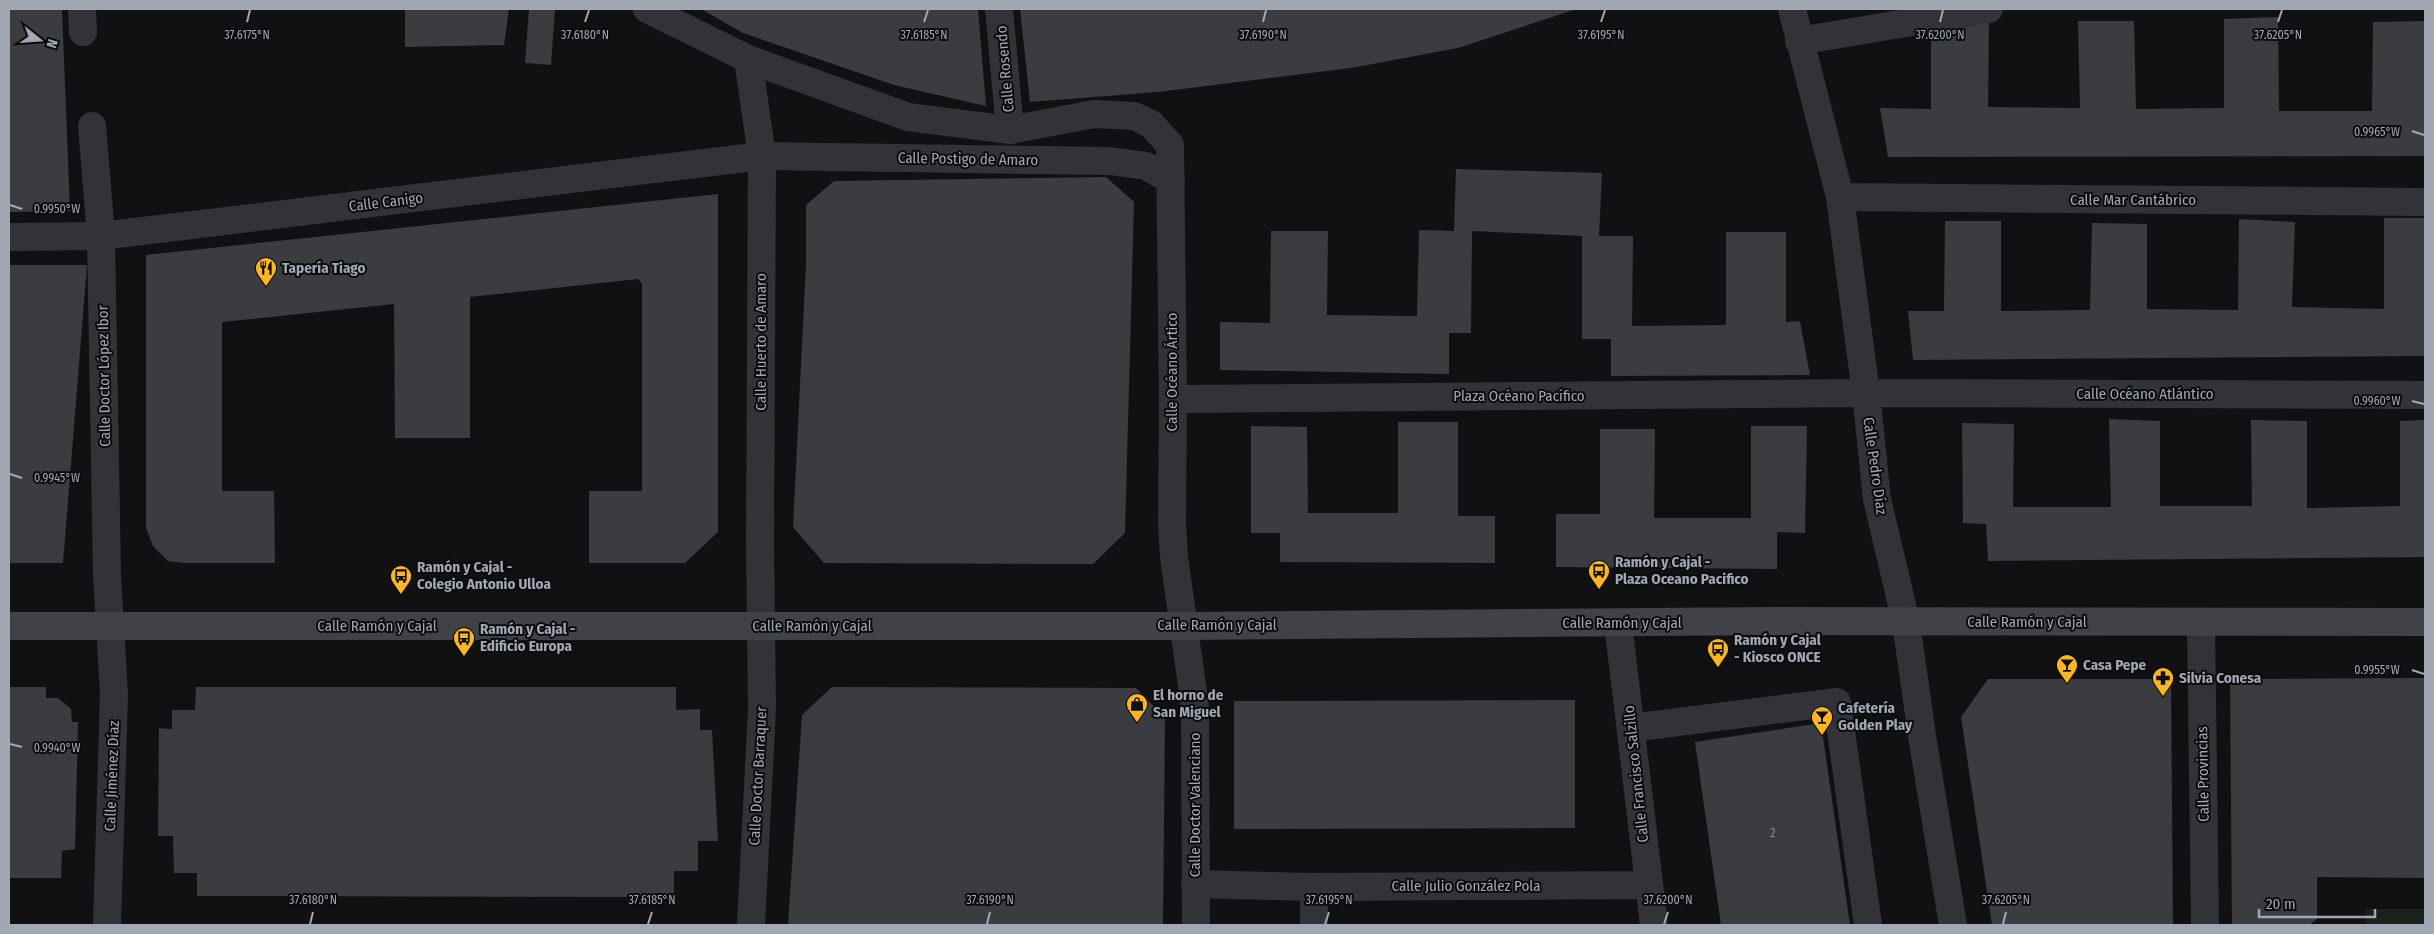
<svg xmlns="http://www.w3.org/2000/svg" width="2434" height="934" font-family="'Fira Sans Condensed',sans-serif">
<rect width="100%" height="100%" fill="#111113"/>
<!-- green -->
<path fill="#19211a" d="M2425,909v16h-60v-16z"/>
<!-- building -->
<path fill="#3b3c40" d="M9,9h53l8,202 -61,1z
M405,9h104l-5,36 -99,2z
M529,9h26l-4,56 -26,-2z
M701,9h277l8,97 -92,-21 -151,-52z
M1020,9h557l-119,39 -107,20 -193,24 -128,10z
M2278,17l1,94h93l1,-89 52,-1v135l-537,1 -8,-49 51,1v-87l58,-1 -1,86 92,1 -2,-87h56l2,88 88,-1v-89z
M1456,169l146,4 -3,63h34l-1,90 94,-1v-93h60v90l14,-1 10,54 -199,1v-37h-29v-103l-110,-5 -1,102h-22v41l-229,-4v-48l50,1 1,-92h57l-1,84 90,1 2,-86 35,1z
M1106,177l28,25 -9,331 -32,31 -269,-1 -31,-36 13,-263v-59l28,-24z
M718,194v338l-33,31h-96v-72h53v-207l-4,-5 -168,18v141h-75l-1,-134 -172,18v169h52l1,72h-90l-17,-2 -15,-15 -7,-18v-273z
M2384,218h41v138l-512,4 -5,-49h36l1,-90h56v90l89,-1 2,-87 55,1v85l91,1 1,-91 56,3 -3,85 92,2z
M9,265h78l-24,298h-54z
M2109,419l51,2v85h92l-1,-86 56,1v87l93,-2v-85l25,-1 -1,137 -436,4 -2,-37 -23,-1 -1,-100 52,1 -1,83h98z
M1398,422h60v94h37v47l-215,-1v-29h-29v-107l56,1 1,86h90z
M1751,426h56l-2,107 -28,-1v37l-221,-2v-53h44v-85h55l-1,89h97z
M2425,678v200l-108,-1v42l-8,6h-77l-2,-246z
M1988,679h183l2,246h-181l-31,-208z
M9,687h37v11h12l13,11 1,13h6l-3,127 -13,2 -1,27h-52z
M196,687h480v23l24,-1v21h12l6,111h-20v30h-24v26l-477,-1v-23h-23l-1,-37h-15l1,-108 13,1v-19h23z
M832,687l304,1 29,30 -2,207h-375l14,-210z
M1575,700v128l-341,1v-128z
M1821,723l29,202h-129l-26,-183z"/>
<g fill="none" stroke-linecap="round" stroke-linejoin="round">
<!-- pedestrian -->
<path stroke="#323338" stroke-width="28" d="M82,9l1,23
M999,9l11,121
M1799,41l190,-32
M1195,884l119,3"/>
<!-- minor -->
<path stroke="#323338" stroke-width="28" d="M647,9l101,50 160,58 102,13 84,-16 40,2 17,8 19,21 3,254 -1,125 2,33 21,150 1,218
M1792,9l48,188 26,196 11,106 29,123
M748,59l14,97 -2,387 2,166 -11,216
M92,126l9,110 6,339 7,119 -7,231
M1840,197l585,5
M9,237l92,-1 661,-80 348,5 36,5 25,14
M1173,399l693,-6 559,2
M2201,622l4,303
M1618,623l36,302
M1631,728l206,-26 31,223
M1314,925v-38l334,-2"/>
<!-- tertiary -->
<path stroke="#323338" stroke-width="28" d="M1906,622l16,114 31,189"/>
<!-- secondary -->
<path stroke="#404248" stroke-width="28" d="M9,626h1175l591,-5 650,1"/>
</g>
<!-- ticks -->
<path fill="none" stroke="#a2a7b4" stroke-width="2" d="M247,22l3,-12M585,22l4,-12M924,22l4,-12M1263,22l3,-12M1601,22l4,-12M1940,22l3,-12M2278,22l4,-12M2412,131l12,4M10,205l12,4M2412,401l12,3M10,474l12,4M2412,670l12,4M10,744l12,3M310,924l3,-12M648,924l4,-12M987,924l3,-12M1325,924l4,-12M1664,924l4,-12M2003,924l3,-12"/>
<!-- icons -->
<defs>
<g id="restaurant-pin" transform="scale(1.125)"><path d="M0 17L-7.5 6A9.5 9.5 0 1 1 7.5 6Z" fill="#fcb720" stroke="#0c0c0e"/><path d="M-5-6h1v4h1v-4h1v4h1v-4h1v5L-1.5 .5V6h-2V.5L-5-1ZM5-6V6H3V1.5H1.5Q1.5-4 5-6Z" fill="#111"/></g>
<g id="bus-pin" transform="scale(1.125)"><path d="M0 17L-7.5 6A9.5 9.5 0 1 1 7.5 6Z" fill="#fcb720" stroke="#0c0c0e"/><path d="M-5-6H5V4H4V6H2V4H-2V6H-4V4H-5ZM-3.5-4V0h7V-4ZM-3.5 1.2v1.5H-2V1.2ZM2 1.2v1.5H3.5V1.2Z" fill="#111"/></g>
<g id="bar-pin" transform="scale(1.125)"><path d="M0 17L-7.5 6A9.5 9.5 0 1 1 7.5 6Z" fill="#fcb720" stroke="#0c0c0e"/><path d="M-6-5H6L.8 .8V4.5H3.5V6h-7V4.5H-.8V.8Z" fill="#111"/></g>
<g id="pharmacy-pin" transform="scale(1.125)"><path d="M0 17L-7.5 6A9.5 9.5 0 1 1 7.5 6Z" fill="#fcb720" stroke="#0c0c0e"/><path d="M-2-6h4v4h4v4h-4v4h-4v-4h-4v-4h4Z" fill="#111"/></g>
<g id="shop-pin" transform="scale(1.125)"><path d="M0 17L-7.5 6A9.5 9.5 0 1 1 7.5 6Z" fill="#fcb720" stroke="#0c0c0e"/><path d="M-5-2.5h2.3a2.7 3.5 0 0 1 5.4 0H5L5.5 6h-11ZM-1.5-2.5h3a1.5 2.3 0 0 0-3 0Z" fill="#111"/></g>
</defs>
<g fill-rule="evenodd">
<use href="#restaurant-pin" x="266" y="268"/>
<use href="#bus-pin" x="1599" y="571"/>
<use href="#bus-pin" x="401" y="576"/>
<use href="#bus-pin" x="464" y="638"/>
<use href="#bus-pin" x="1718" y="649"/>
<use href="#bar-pin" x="2067" y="665"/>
<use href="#pharmacy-pin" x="2163" y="678"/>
<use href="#shop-pin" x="1137" y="704"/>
<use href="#bar-pin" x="1822" y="717"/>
</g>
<g text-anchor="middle" stroke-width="4" stroke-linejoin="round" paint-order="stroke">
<!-- number labels -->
<g font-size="12" fill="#888c97">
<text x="1773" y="837">2</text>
</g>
<!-- street labels -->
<g font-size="15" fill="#a2a7b4" stroke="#0c0c0e">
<text transform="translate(1005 69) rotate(-95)" y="5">Calle Rosendo</text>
<text transform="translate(968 159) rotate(1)" y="5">Calle Postigo de Amaro</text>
<text x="2133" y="205">Calle Mar Cantábrico</text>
<text transform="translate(386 202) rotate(-7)" y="5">Calle Canigo</text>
<text transform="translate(761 342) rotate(-90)" y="5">Calle Huerto de Amaro</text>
<text transform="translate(1172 372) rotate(-90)" y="5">Calle Océano Ártico</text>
<text transform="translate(104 376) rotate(-91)" y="5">Calle Doctor López Ibor</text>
<text x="2145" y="399">Calle Océano Atlántico</text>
<text x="1519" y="401">Plaza Océano Pacífico</text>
<text transform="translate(1875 466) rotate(82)" y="5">Calle Pedro Díaz</text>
<text x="2027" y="627">Calle Ramón y Cajal</text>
<text x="1622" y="628">Calle Ramón y Cajal</text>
<text x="1217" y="630">Calle Ramón y Cajal</text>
<text x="377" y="631">Calle Ramón y Cajal</text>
<text x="812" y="631">Calle Ramón y Cajal</text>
<text transform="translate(1636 774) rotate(-96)" y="5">Calle Francisco Salzillo</text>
<text transform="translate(2203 774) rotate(-91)" y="5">Calle Provincias</text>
<text transform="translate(112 776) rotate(-88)" y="5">Calle Jiménez Díaz</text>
<text transform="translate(758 776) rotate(-87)" y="5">Calle Doctor Barraquer</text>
<text transform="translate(1195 805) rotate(-90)" y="5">Calle Doctor Valenciano</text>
<text x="1466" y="891">Calle Julio González Pola</text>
</g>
<!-- poi labels -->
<g font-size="15" font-weight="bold" fill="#a2a7b4" stroke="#0c0c0e" text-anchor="start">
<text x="282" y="273">Tapería Tiago</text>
<text x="1615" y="567">Ramón y Cajal -<tspan x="1615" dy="17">Plaza Oceano Pacifico</tspan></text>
<text x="417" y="572">Ramón y Cajal -<tspan x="417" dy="17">Colegio Antonio Ulloa</tspan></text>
<text x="480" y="634">Ramón y Cajal -<tspan x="480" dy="17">Edificio Europa</tspan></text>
<text x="1734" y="645">Ramón y Cajal<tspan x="1734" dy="17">- Kiosco ONCE</tspan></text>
<text x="2083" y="670">Casa Pepe</text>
<text x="2179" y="683">Silvia Conesa</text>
<text x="1153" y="700">El horno de<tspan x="1153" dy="17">San Miguel</tspan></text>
<text x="1838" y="713">Cafetería<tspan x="1838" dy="17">Golden Play</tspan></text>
</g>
</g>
<g font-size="12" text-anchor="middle" fill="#a2a7b4" stroke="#0c0c0e" stroke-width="4" stroke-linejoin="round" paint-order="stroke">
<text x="247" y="39">37.6175°N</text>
<text x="585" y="39">37.6180°N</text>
<text x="924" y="39">37.6185°N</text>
<text x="1263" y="39">37.6190°N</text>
<text x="1601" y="39">37.6195°N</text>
<text x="1940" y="39">37.6200°N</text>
<text x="2278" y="39">37.6205°N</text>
<text x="2377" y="136">0.9965°W</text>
<text x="57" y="213">0.9950°W</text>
<text x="2377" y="405">0.9960°W</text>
<text x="57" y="482">0.9945°W</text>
<text x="2377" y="674">0.9955°W</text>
<text x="57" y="752">0.9940°W</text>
<text x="313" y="904">37.6180°N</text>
<text x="652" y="904">37.6185°N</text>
<text x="990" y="904">37.6190°N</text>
<text x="1329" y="904">37.6195°N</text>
<text x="1668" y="904">37.6200°N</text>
<text x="2006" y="904">37.6205°N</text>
</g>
<!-- border -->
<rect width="2434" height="934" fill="none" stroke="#a2a7b4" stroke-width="20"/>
<!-- north arrow -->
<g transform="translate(40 40) rotate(107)" stroke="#0c0c0e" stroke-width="4" paint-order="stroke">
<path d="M0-4L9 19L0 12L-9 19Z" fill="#a2a7b4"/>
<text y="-8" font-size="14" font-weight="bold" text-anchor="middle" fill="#a2a7b4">N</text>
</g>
<!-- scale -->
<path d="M2259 909v8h116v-8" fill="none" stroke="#a2a7b4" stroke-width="2.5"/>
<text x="2266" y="909" font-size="15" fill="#a2a7b4" stroke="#0c0c0e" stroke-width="4" paint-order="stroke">20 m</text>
</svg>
